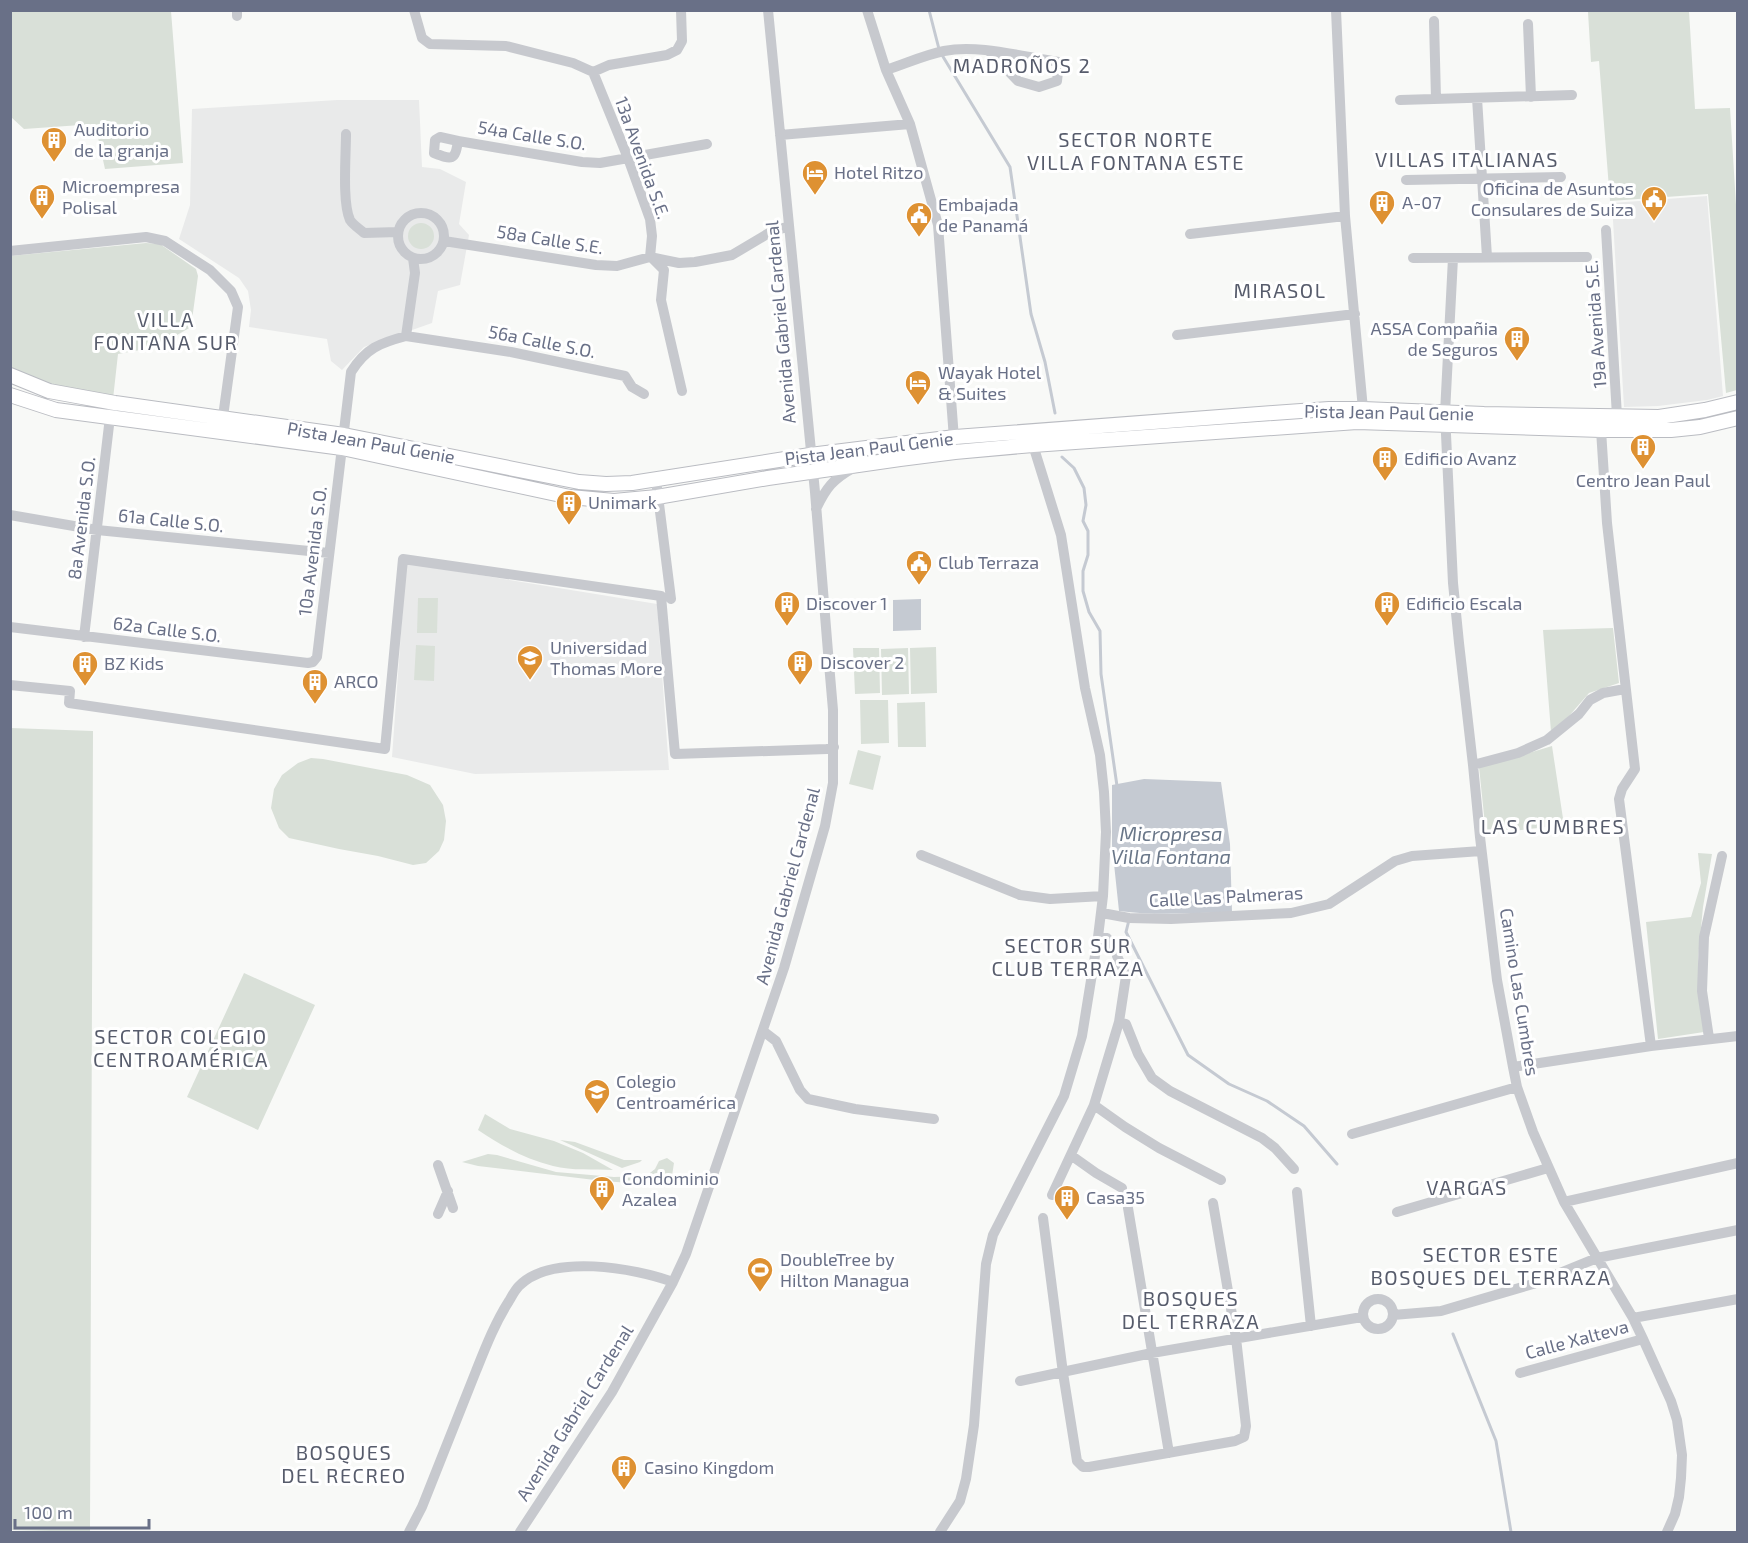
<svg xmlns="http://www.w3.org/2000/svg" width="1748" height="1543" font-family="'Exo 2',sans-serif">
<rect width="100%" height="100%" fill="#f8f9f7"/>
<!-- built -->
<path fill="#e9eaea" d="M337,100h82l3,67 18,2 26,13 -7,42 10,11 -9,50 -22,6 -6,32 -68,24 -22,23 -11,-9 -4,-22 -78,-12 2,-17 -3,-19 -9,-13 -60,-39 11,-34 2,-96z
M1707,196l16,200 -16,4 -49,6 -34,1 -12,-204z
M406,563l251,41 12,166 -194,4 -83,-17z"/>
<!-- green -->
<path fill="#d9e0d8" d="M10,11h161l12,152 -78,6 -10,-45 -71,5 -13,-12z
M1603,11h86l6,98 35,-1 8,129 -1,153 -11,3 -18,-199 -98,7 -11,-140 -8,1 -3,-50z
M408 236a13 13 0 1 1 26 0a13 13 0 1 1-26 0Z
M146,243l14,1 36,25 2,7 -7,51 -35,20 -38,7 -5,45 -63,-10 -39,-16 -1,-117z
M418,598h20l-1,35h-20z
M1613,628l6,55 -30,10 -20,23 -18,16 -8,-102z
M416,645l19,1 -1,35 -20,-1z
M936,647l1,46 -26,1 -1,-46z
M853,648h26l1,45 -25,1z
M908,648l1,46 -27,1 -1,-46z
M860,700h28l1,43 -28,1z
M925,702l1,45h-28l-1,-44z
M11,728l82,3 -3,801 -79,-2z
M1552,746l12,79 -78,9 -7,-67 24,-6z
M858,750l23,6 -8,34 -24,-6z
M311,758l12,1 84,16 23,10 13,20 3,16 -2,19 -5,11 -13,12 -13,2 -35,-9 -39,-7 -50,-11 -10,-10 -8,-20 3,-19 8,-14 16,-12z
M1698,853l14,1 -9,53 -5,52 6,73 -46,7 -12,-117 45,-5 10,-34z
M244,973l71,32 -57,125 -71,-33z
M485,1114l25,15 44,12 29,12 30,17c-19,-1 -41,1 -60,-4 -28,-7 -51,-20 -75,-36z
M560,1140l15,2 49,18h18l-2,2 -18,6z
M488,1154l9,1 59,17 58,5 32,-1 9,-7 4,-8 8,-3 7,5 -3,19 -41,1 -27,-2 -125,-15 -16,-4z"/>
<!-- water -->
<path fill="#c5cad2" d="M921,599v31l-28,1v-31z
M1144,779l77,3 9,62 2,68c-38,1 -76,4 -113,-1l-7,-66v-60z"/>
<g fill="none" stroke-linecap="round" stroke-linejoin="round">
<!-- stream -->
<path stroke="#c5cad2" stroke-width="3" d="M929,10l10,39
M942,55l68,112 21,147 14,48 10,51
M1062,457l12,11 10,20 2,17 -3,16 5,10v24l-5,16v20l6,21 11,19 1,43 16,112
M1129,920l-3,12 62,123 41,29 38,17 37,25 33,38
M1453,1334l43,107 15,91"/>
<!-- major casing -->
<g stroke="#babcc2" stroke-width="16">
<path id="major" d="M10,375l39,16 66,12 229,32 235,47 27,2 26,-1 178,-28 145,-18 318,-24 56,-4h34l121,5 175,3 46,-7 33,-8
M10,395l46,15 286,38 228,49 44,4 43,-4 111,-19 132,-19 55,-7 78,-7 324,-23 244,8h70l29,-3 38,-9"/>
</g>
<!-- minor -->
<path stroke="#c7c9ce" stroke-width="10" d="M237,10v6
M414,10l8,28 8,6 76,2 67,17 20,9 16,-7 58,-10 10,-5 5,-9 -1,-31
M867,10l19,60 24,54 28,101 17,227
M1336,10l9,206 18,193
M1434,21l2,78
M1528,24l3,73
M886,70c19,-6 38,-15 58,-19 34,-7 79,6 115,11l-2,19 -18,6 -21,-6 -29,-30
M593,72l35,86 22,61 2,17 -2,21
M1477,98l10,159
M1400,100l172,-5
M346,134c0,21 -4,69 4,86 3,5 10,9 14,13l34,-1
M780,135l130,-11
M440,137l18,4c-3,20 -6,19 -24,12l1,-13z
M458,141l124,21 18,1 107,-19
M1406,180l155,-3
M398 236a23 23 0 1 1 46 0a23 23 0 1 1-46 0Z
M1606,230l11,186
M1190,234l155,-18
M444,241l152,24 21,1 33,-9 29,6 16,-1 37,-7 42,-25 14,-3
M10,251l136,-14 19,4 45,29 21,21 7,16 -16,117
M1413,258l174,-1
M1453,258l-8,155 8,170 6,60 14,122 7,72 17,143 16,87 4,20 16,45 31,70 69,116 10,21 28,62 6,19 5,35 -1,23 -2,19 -4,17 -8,18
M653,259l11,11 -3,30 21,91
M1177,335l178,-21
M406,336l9,-63 -2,-15
M1601,430l6,93 28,246 -13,20 -3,10 32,247
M656,480l15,119
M816,509c10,-21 17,-30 37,-41
M10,515l87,15 232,23
M10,627l298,36 5,-1 4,-5 34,-285c15,-24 29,-29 55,-36l105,16 114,24 7,11 12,7
M84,637l26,-220 2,-6
M10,685l60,6 -1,12 316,46 18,-190 258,37 14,158 152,-5 7,-2
M1473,765l45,-12 29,-13 32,-26 11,-14 13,-7 22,-4
M921,855l99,40 30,4 53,-3
M1102,913l27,5 42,1 120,-6 38,-9 66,-43 17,-5 69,-5
M1098,937l9,1 7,12
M1117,956l9,20 -7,46 7,2 12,30 14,24 18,13 92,47 13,10 19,21
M763,1031l13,10 24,49 8,9 47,10 79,10
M1709,1038l-7,-47 2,-54 18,-81
M1513,1067l138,-21 87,-10
M1094,1105l31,22 34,21 62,32
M1352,1134l165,-47
M1072,1156l24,17 26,15
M438,1165l15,43
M1297,1192l14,134
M1052,1195l42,-90 25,-83
M1564,1202l174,-39
M1128,1208l41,245
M1397,1212l151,-44
M438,1214l10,-23
M1043,1218l20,155 14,88 6,6h6l146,-26 9,-4 2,-11 -10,-88 -23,-135
M1363 1314a15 15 0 1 1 30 0a15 15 0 1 1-30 0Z
M1393,1315l48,-4 92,-27 64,-26 141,-28
M1633,1318l105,-19
M1520,1373l123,-34
M1020,1381l132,-28 210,-36
M409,1532l13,-25c18,-46 36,-91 54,-136 10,-25 19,-48 33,-70 3,-5 6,-11 10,-15 32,-33 116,-18 154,-4
M520,1532l92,-140 61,-110 13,-28 98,-286 41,-142 8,-43v-73l-5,-58 -13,-160 -47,-482
M940,1532l20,-31 6,-22 8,-54 12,-161 7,-29 71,-139 18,-60 16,-99 5,-41 3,-64 -2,-40 -4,-37 -15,-67 -24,-153 -28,-90"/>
<!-- major -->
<use href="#major" stroke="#fff" stroke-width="14"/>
</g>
<!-- icons -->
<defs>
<g id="building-pin" transform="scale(1.35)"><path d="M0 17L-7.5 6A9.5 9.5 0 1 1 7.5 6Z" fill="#de9132" stroke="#fff"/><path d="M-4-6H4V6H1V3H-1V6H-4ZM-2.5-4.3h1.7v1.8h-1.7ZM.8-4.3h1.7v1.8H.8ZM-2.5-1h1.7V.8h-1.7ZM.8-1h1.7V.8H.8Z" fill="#fff"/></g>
<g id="hotel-pin" transform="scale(1.35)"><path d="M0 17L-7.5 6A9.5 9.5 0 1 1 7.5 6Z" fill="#de9132" stroke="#fff"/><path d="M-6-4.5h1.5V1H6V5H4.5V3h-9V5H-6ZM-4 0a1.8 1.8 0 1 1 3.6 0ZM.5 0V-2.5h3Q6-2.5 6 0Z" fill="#fff"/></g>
<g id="civic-pin" transform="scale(1.35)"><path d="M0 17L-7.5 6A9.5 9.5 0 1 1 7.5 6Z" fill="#de9132" stroke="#fff"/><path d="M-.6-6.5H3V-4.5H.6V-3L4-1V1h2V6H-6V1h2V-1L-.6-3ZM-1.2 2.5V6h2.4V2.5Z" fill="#fff"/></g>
<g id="university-pin" transform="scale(1.35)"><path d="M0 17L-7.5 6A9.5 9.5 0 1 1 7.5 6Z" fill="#de9132" stroke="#fff"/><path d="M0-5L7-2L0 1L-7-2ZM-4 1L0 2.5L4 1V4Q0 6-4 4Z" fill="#fff"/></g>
<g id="school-pin" transform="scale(1.35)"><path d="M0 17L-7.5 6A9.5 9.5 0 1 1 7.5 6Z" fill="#de9132" stroke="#fff"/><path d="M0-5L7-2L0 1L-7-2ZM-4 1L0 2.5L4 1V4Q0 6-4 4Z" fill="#fff"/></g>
<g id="stadium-pin" transform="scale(1.35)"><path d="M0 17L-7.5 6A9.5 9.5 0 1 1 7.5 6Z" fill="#de9132" stroke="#fff"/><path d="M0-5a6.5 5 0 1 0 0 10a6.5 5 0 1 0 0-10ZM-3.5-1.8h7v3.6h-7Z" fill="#fff"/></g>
</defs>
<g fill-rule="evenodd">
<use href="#building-pin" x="54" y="140"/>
<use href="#hotel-pin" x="815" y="173"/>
<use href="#building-pin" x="42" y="197"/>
<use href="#civic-pin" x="1654" y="199"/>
<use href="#building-pin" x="1382" y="203"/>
<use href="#civic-pin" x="919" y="215"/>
<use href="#building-pin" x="1517" y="339"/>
<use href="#hotel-pin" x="918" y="383"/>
<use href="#building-pin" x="1643" y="447"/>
<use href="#building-pin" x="1385" y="459"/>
<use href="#building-pin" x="569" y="503"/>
<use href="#civic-pin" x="919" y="563"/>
<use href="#building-pin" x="787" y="604"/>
<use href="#building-pin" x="1387" y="604"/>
<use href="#university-pin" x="530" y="658"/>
<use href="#building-pin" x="800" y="663"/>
<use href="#building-pin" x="85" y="664"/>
<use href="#building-pin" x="315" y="682"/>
<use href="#school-pin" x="597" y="1092"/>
<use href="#building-pin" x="602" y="1189"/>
<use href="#building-pin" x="1067" y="1198"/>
<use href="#stadium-pin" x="760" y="1270"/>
<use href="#building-pin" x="624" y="1468"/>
</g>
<g text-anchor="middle" stroke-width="6" stroke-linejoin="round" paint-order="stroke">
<!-- poi labels -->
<g font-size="18" fill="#697087" stroke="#fff" text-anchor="start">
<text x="74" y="136">Auditorio<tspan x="74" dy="21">de la granja</tspan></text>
<text x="834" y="179">Hotel Ritzo</text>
<text x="62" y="193">Microempresa<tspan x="62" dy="21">Polisal</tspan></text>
<text x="1634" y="195" text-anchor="end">Oficina de Asuntos<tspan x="1634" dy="21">Consulares de Suiza</tspan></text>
<text x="1402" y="209">A-07</text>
<text x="938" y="211">Embajada<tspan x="938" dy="21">de Panamá</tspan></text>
<text x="1498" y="335" text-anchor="end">ASSA Compañia<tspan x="1498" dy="21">de Seguros</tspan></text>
<text x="938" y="379">Wayak Hotel<tspan x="938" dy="21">&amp; Suites</tspan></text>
<text x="1404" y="465">Edificio Avanz</text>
<text x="1643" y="487" text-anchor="middle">Centro Jean Paul</text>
<text x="588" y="509">Unimark</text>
<text x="938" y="569">Club Terraza</text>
<text x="806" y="610">Discover 1</text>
<text x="1406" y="610">Edificio Escala</text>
<text x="550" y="654">Universidad<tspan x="550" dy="21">Thomas More</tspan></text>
<text x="820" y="669">Discover 2</text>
<text x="104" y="670">BZ Kids</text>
<text x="334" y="688">ARCO</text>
<text x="616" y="1088">Colegio<tspan x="616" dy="21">Centroamérica</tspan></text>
<text x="622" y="1185">Condominio<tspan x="622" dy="21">Azalea</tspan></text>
<text x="1086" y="1204">Casa35</text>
<text x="780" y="1266">DoubleTree by<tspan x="780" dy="21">Hilton Managua</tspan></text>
<text x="644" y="1474">Casino Kingdom</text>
</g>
<!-- street labels -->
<g font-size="18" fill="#697087" stroke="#fff">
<text transform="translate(532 136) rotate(9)" y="6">54a Calle S.O.</text>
<text transform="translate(642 158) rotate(70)" y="6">13a Avenida S.E.</text>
<text transform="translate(550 240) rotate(9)" y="6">58a Calle S.E.</text>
<text transform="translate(781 322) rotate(-95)" y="6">Avenida Gabriel Cardenal</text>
<text transform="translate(1596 324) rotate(-94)" y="6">19a Avenida S.E.</text>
<text transform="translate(542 342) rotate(11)" y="6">56a Calle S.O.</text>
<text transform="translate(1389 413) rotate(1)" y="6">Pista Jean Paul Genie</text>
<text transform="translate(371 443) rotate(10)" y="6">Pista Jean Paul Genie</text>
<text transform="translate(869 449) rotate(-7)" y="6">Pista Jean Paul Genie</text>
<text transform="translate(82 518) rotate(-83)" y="6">8a Avenida S.O.</text>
<text transform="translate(171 521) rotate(6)" y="6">61a Calle S.O.</text>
<text transform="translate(313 551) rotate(-83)" y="6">10a Avenida S.O.</text>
<text transform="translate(167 630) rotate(7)" y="6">62a Calle S.O.</text>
<text transform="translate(788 886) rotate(-75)" y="6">Avenida Gabriel Cardenal</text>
<text transform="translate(1226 897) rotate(-3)" y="6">Calle Las Palmeras</text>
<text transform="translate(1519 992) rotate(81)" y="6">Camino Las Cumbres</text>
<text transform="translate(1577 1340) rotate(-15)" y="6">Calle Xalteva</text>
<text transform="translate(575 1413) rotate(-58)" y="6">Avenida Gabriel Cardenal</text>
</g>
<!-- neighbourhood labels -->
<g font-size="20" letter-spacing="1.5" fill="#575c6c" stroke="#fff">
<text x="1022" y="73">MADROÑOS 2</text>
<text x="1136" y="147">SECTOR NORTE<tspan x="1136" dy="23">VILLA FONTANA ESTE</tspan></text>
<text x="1467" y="167">VILLAS ITALIANAS</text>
<text x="1280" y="298">MIRASOL</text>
<text x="166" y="327">VILLA<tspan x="166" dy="23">FONTANA SUR</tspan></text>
<text x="1553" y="834">LAS CUMBRES</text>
<text x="1068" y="953">SECTOR SUR<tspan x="1068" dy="23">CLUB TERRAZA</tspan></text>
<text x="181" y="1044">SECTOR COLEGIO<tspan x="181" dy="23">CENTROAMÉRICA</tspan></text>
<text x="1467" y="1195">VARGAS</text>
<text x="1491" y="1262">SECTOR ESTE<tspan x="1491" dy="23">BOSQUES DEL TERRAZA</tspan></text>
<text x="1191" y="1306">BOSQUES<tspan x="1191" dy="23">DEL TERRAZA</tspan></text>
<text x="344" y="1460">BOSQUES<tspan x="344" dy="23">DEL RECREO</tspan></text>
</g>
<!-- water labels -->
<g font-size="20" font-style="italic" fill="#6a7789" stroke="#fff">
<text x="1171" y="841">Micropresa<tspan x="1171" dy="23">Villa Fontana</tspan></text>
</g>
</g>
<!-- border -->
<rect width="1748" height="1543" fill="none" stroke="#697087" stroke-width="24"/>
<!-- scale -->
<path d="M15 1519v9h134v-9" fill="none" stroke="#697087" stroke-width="3"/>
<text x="24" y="1519" font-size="18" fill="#697087" stroke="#ffffff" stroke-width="4.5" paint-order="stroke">100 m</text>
</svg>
